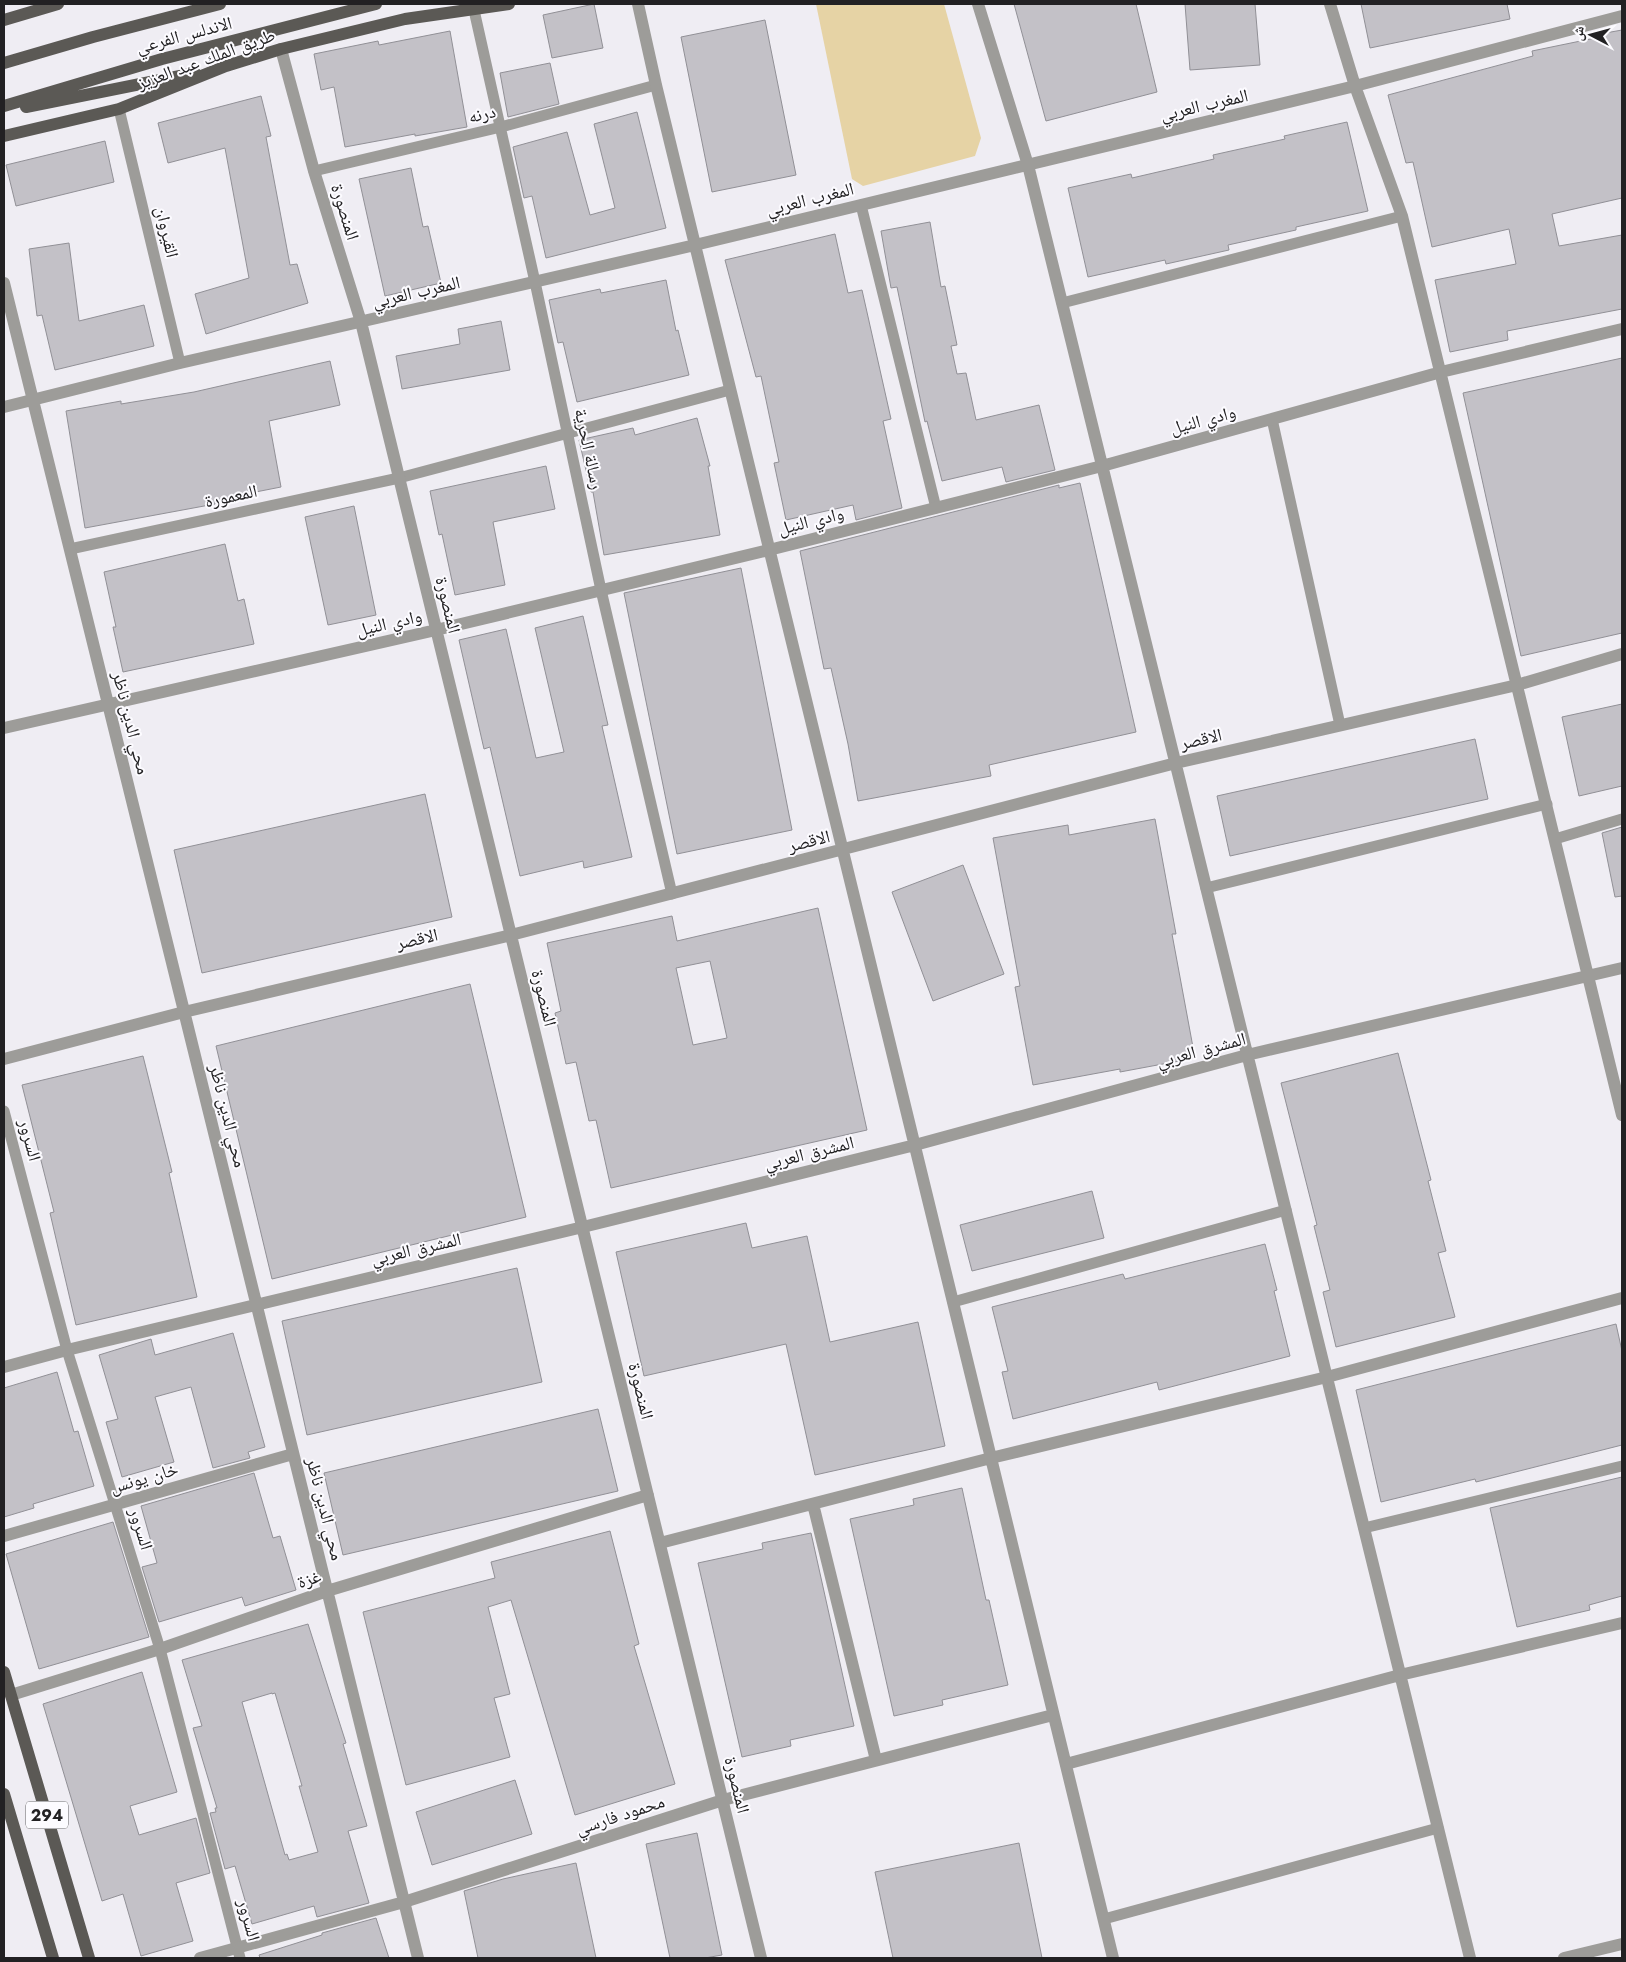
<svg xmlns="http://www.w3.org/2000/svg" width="1626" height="1962" font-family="Jost,'Noto Naskh Arabic',sans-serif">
<rect width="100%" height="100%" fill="#efedf3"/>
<!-- green -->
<path fill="#e6d3a5" d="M816,4h128l37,134 -6,18 -112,30 -11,-7z"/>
<!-- building -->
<path fill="#c3c1c7" stroke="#919096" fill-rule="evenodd" d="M594,4l9,44 -51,10 -9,-43z
M1014,4h122l21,88 -111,29z
M1185,4h70l5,61 -70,5z
M1361,4h146l3,15 -140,29z
M765,20l31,155 -84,17 -31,-155z
M1622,30v168l-70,16 7,32 63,-11v74l-115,22 1,9 -58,12 -15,-72 81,-16 -7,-35 -77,18 -19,-85 -7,1 -18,-68 145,-39 -1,-5 68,-14v-3z
M450,31l17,96 -52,9v-2l-70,13 -11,-60 -13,3 -7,-36 64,-13 1,4z
M550,63l9,41 -51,13 -8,-44z
M261,96l10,40 -5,1 24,128 7,-1 11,39 -102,31 -11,-40 54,-16 -24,-130 -57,15 -10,-40z
M637,112l29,116 -120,30 -14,-62 -8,2 -11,-51 54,-15 23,83 25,-7 -21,-84z
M1347,122l21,89 -72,16v3l-68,15 1,5 -63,14 -1,-4 -77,17 -20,-89 63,-14 1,4 82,-19 -1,-4 72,-16 -1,-3z
M105,141l9,41 -98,24 -10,-41z
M411,168l12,59 5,-1 13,57 -56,13 -26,-117z
M930,222l11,65 4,-1 12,59 -6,1 6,28 9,-1 10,47 63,-15 16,65 -49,12 -4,-15 -60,14 -15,-60 -2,1 -28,-135 -6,1 -10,-57z
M835,234l13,59 14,-3 29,129 -8,2 19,87 -46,12 -3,-15 -67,15 -12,-57 5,-1 -18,-86 -5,1 -31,-117z
M69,243l10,78 65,-16 10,41 -99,24 -13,-55 -5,1 -8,-67z
M666,280l10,51 2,-1 11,45 -112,27 -14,-60 -5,1 -9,-43 51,-11 1,4z
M501,321l9,49 -108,19 -6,-33 64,-12 -2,-15z
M1622,358v275l-101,23 -58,-263z
M330,361l10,44 -71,16 12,66 -66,13v4l-130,24 -19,-117 55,-10v3l73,-12z
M697,418l13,48h-2l12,69 -116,20 -11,-63h-2l-12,-52 54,-12 2,7z
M546,466l9,43 -62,13 12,63 -50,10 -13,-61 -3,1 -9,-44z
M1080,483l56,249 -147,33 2,11 -133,25 -10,-57 -17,-76 -7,1 -24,-118 259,-66v3z
M354,506l22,109 -48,10 -23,-108z
M225,544l13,57 6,-2 10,45 -131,28 -10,-45h3l-12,-55z
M741,568l51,262 -115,24 -53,-261z
M583,616l25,109 -6,1 30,131 -48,11 -1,-7 -63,15 -30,-129 -6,2 -25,-109 47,-11 30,129 28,-6 -29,-124z
M1622,704v82l-43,10 -17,-79z
M1475,739l13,60 -258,57 -13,-60z
M425,794l27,123 -250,56 -28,-123z
M1155,819l21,115h-4l23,124 -75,14v-3l-87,16 -18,-98 5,-1 -27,-148 75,-13 1,10z
M1622,827v69l-7,1 -13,-64z
M963,865l41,109 -71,27 -41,-109z
M818,908l49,222 -256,58 -15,-68 -7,1 -13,-59 -10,2 -11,-51 6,-2 -14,-68 125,-27 5,25zM710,961l17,77 -34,7 -17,-77z
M470,984l56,233 -254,62 -56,-233z
M1398,1053l33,127 -3,1 18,70 -8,2 17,64 -119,30 -13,-55 7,-2 -16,-64 3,-1 -36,-142z
M143,1056l29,116 -3,1 28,124 -121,28 -26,-112 4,-1 -32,-127z
M1092,1191l12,47 -132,33 -12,-46z
M746,1223l6,25 55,-12 23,106 88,-20 27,124 -130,29 -29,-131 -142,32 -28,-124z
M1265,1244l12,46 -3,1 16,65 -131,34 -2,-8 -144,37 -11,-47 6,-1 -16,-64 131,-33 2,5z
M517,1268l25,114 -235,53 -25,-114z
M1616,1324l6,27v94l-146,37 -1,-3 -94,23 -25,-112z
M233,1333l32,114 -17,5 2,6 -37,10 -22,-81 -36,10 19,65 -52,15 -16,-55 12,-3 -19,-64 52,-16 4,16z
M57,1372l17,60 4,-1 16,55 -61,18 1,4 -30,9v-129z
M598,1409l20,82 -275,64 -19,-82z
M254,1473l19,65 7,-2 16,54 -51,16 -3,-9 -83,25 -17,-55 15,-4 -16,-57z
M1622,1477v119l-33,9 1,5 -73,17 -27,-119z
M962,1488l24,112h3l19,85 -66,15 1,5 -49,11 -44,-197 64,-14 -1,-6z
M113,1522l36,115 -110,32 -33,-115z
M610,1531l29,113 -5,2 41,138 -100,31 -64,-215 -23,7 22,87 -16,4 16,59 -104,28 -43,-173 132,-34 -4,-16z
M811,1533l43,193 -64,14 1,6 -49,11 -44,-194 65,-14 -1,-6z
M308,1624l38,119 -3,1 24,82 -19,5 21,72 -52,14 -3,-11 -62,18 -17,-58 -10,3 -15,-56 6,-1 -1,-4h2l-24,-80 9,-2 -20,-66zM272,1693v1l3,-1 27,93h-3l19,66 -29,8 -2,-6 -2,1 -43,-153z
M142,1672l35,120 -47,14 9,29 57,-17 14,55 -34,10 17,58 -52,15 -18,-62 -21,7 -59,-197z
M515,1780l17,54 -100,31 -16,-53z
M697,1833l25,122 -17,3h-35l-24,-114z
M1019,1843l23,115h-149l-18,-86z
M576,1863l20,95h-118l-14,-67 39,-12z
M376,1918l13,40h-129l-1,-3 63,-20v-2z"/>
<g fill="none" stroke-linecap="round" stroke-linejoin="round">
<!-- service -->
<path stroke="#9d9c99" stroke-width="11" d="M474,10l61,272 66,308 71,304
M119,109l61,254
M314,171l187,-44 155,-42
M861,205l75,303
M1062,303l340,-87
M1272,419l68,306
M70,549l329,-71 331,-88
M1555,839l67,-20
M1206,888l341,-84
M4,1111l63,239 93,299 80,309
M953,1302l333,-92
M1364,1528l258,-62
M1104,1919l334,-91"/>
<!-- minor -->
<path stroke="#9d9c99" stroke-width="12" d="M638,4l18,81 457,1873
M978,4l50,161 442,1793
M1330,4l25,82 47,130 220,899
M281,49l33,122 47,151 400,1636
M4,283l414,1675
M4,407l176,-44 515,-118 660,-159 267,-70
M4,728l432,-98 333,-80 333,-84 339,-94 181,-43
M4,1059l180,-47 327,-77 665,-172 341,-78 105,-31
M4,1367l63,-17 516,-123 332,-82 332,-90 375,-87
M813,1504l63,256
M4,1536l289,-82
M660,1543l331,-85 336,-81 295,-79
M11,1695l149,-46 167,-58 321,-96
M1066,1764l334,-89 222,-52
M200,1958l204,-56 319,-102 330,-85
M1564,1958l58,-14"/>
<!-- primary -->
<path stroke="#5b5955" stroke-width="12" d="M4,20l54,-16
M4,63l89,-26 127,-33
M4,106l158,-47 214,-55
M26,107l169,-34
M4,136l115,-27 107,-43 55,-17 124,-30 104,-15
M4,1672l85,286
M4,1794l49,164"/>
</g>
<g text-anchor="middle" stroke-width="4" stroke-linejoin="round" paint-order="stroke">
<!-- shield labels -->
<rect fill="#fcfbff" stroke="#636265" stroke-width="1" x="26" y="1801.5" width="42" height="27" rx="4"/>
<g font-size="16" font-weight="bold" fill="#222123">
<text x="47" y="1821">294</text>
</g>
<!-- street labels -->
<g font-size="18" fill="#222123" stroke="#fcfbff">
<text transform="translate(184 35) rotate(-15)" y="6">الاندلس الفرعي</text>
<text transform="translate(206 59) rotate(-20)" y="6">طريق الملك عبد العزيز</text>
<text transform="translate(1204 105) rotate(-13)" y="6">المغرب العربي</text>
<text transform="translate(482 114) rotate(-13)" y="6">درنه</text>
<text transform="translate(810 199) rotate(-14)" y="6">المغرب العربي</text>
<text transform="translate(345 212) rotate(73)" y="6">المنصورة</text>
<text transform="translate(167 232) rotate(77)" y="6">القيروان</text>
<text transform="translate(416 292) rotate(-13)" y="6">المغرب العربي</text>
<text transform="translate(1203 420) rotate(-15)" y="6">وادي النيل</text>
<text transform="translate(589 449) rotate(78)" y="6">رسالة الحرية</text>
<text transform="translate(231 496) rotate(-12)" y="6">المعمورة</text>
<text transform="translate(811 521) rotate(-14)" y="6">وادي النيل</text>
<text transform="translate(448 605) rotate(76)" y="6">المنصورة</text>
<text transform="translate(389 623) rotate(-13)" y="6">وادي النيل</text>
<text transform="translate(131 723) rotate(76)" y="6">محي الدين ناظر</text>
<text transform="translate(1201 739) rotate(-13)" y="6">الاقصر</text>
<text transform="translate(809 841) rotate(-14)" y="6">الاقصر</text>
<text transform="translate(417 939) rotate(-13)" y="6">الاقصر</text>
<text transform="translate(544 998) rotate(76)" y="6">المنصورة</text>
<text transform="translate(1201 1050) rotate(-15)" y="6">المشرق العربي</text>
<text transform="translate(228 1116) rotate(76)" y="6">محي الدين ناظر</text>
<text transform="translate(30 1140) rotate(75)" y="6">السرور</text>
<text transform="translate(809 1153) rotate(-14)" y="6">المشرق العربي</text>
<text transform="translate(416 1249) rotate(-13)" y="6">المشرق العربي</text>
<text transform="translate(641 1391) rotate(76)" y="6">المنصورة</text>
<text transform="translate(144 1478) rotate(-16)" y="6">خان يونس</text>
<text transform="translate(325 1509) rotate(76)" y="6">محي الدين ناظر</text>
<text transform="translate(141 1529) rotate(73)" y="6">السرور</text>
<text transform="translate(309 1579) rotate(-19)" y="6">غزة</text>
<text transform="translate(737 1785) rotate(76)" y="6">المنصورة</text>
<text transform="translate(620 1815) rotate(-18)" y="6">محمود فارسي</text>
<text transform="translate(249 1920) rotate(75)" y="6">السرور</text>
</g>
</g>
<!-- border -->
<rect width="1626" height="1962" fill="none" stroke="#222123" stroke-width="10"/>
<!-- north arrow -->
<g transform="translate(1591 35) rotate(276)" stroke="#fcfbff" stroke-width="4" paint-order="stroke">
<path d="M0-4L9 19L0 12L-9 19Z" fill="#222123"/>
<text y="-8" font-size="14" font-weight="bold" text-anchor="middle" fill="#222123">ش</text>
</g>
</svg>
